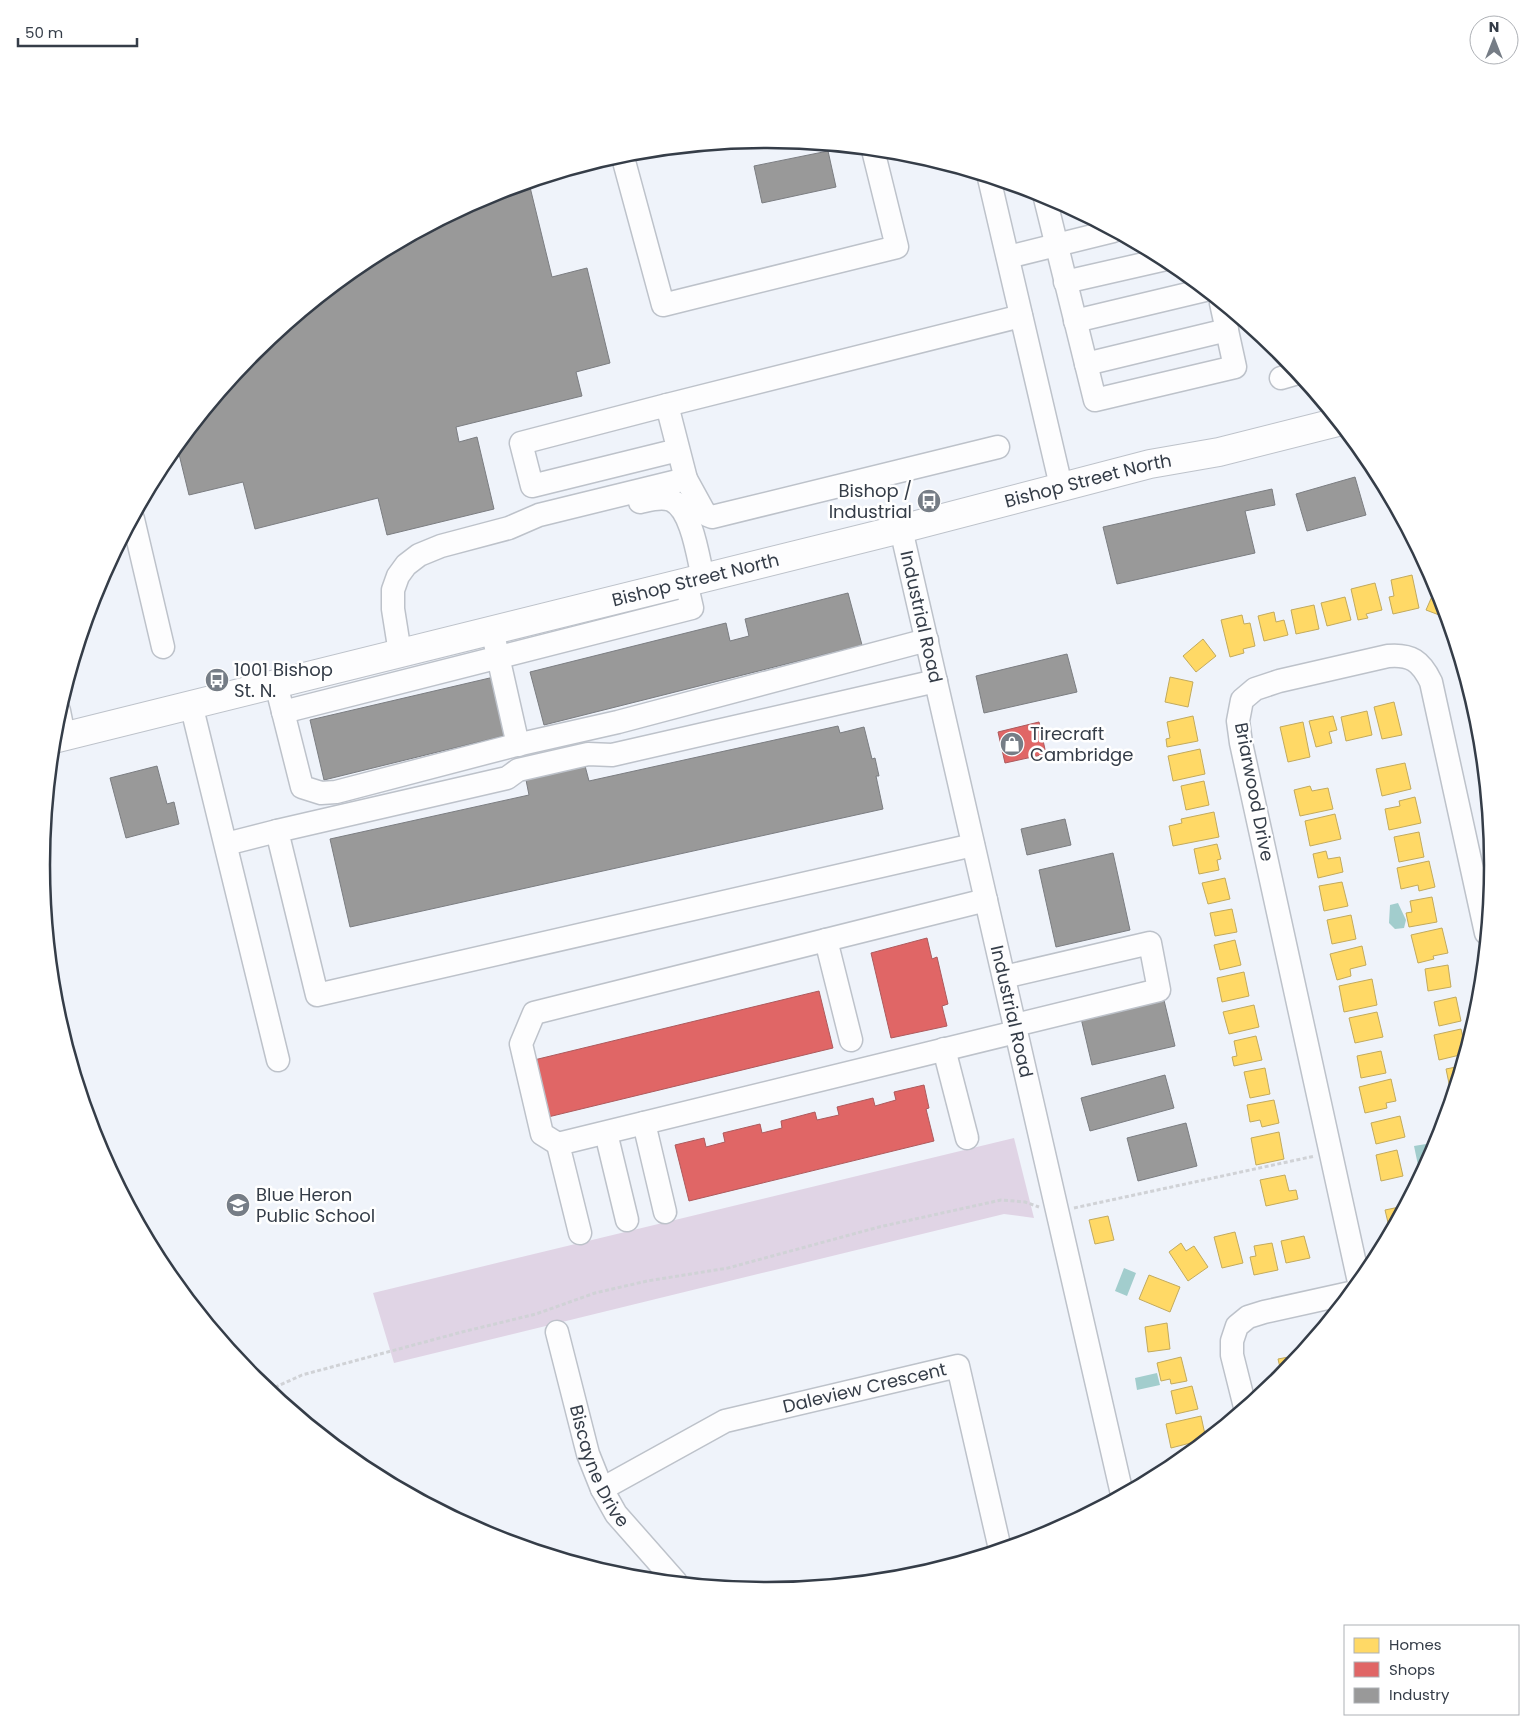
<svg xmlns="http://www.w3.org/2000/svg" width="1534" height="1730" font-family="Poppins,sans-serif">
<rect width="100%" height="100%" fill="#eff3fa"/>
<!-- green -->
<path fill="#e0d4e5" d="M1014,1138l20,80 -30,-4 -610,149 -21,-70z"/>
<!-- water -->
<path fill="#a2cdcd" d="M1398,903l8,17 -2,8 -9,1 -6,-6 1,-18z
M1426,1144l4,14 -6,11 -5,1 -5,-24z
M1124,1268l12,5 -9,23 -12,-5z
M1157,1373l3,12 -23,5 -2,-12z"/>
<!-- homes -->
<path fill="#ffd966" stroke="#c2aa5d" d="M1412,575l7,33 -26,6 -4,-17 5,-1 -3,-16z
M1375,583l7,27 -16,4 2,4 -10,2 -7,-31z
M1433,594l6,3 1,-2 7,23 -21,-8z
M1345,597l6,23 -24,6 -6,-23z
M1314,605l5,24 -23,5 -5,-24z
M1274,612l2,10 8,-2 4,15 -24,6 -6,-25z
M1242,615l2,9 6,-1 5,23 -12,3 1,4 -14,4 -9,-37z
M1203,639l13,17 -20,16 -13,-16z
M1170,677l23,5 -5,25 -23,-5z
M1394,702l8,33 -20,4 -8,-32z
M1367,711l5,24 -26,6 -5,-24z
M1193,716l5,25 -31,6 -1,-8 4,-1 -3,-16z
M1333,716l4,14 -8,2 3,11 -16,4 -7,-26z
M1303,722l7,35 -22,5 -8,-35z
M1200,749l5,25 -32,7 -5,-25z
M1405,763l6,26 -29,7 -6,-27z
M1204,781l5,24 -23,5 -5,-24z
M1310,786l2,5 16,-3 5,21 -33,7 -6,-26z
M1415,797l6,26 -32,7 -4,-21 15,-3 -1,-5z
M1214,812l5,25 -46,9 -4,-20 13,-3 -1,-4z
M1335,814l6,25 -31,7 -5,-25z
M1419,832l5,25 -25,5 -5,-25z
M1217,844l4,15 -4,1 2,10 -20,4 -5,-25z
M1326,851l2,8 12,-2 3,15 -25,6 -5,-24z
M1429,861l6,26 -16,4 -1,-6 -17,4 -4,-21z
M1225,878l5,21 -22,5 -6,-21z
M1342,882l6,24 -24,5 -5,-25z
M1432,897l5,25 -28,5 -3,-14 6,-1 -2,-11z
M1232,909l5,23 -22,4 -5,-23z
M1351,915l5,24 -24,5 -5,-24z
M1442,928l6,25 -15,3 1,3 -16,4 -7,-28z
M1235,940l6,25 -21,5 -6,-25z
M1362,946l4,19 -16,4 1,7 -14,4 -7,-26z
M1448,965l3,22 -23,4 -3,-22z
M1244,972l5,24 -27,6 -5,-24z
M1372,979l5,26 -33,7 -5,-26z
M1456,997l5,24 -22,5 -5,-24z
M1254,1005l5,22 -30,7 -6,-22z
M1377,1012l6,25 -28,6 -6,-25z
M1461,1029l5,21 -2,4 -25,6 -5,-25z
M1256,1036l6,24 -28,6 -2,-9 5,-1 -3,-15z
M1381,1051l5,22 -25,5 -4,-22z
M1461,1066l-8,26 -2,1 -5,-24z
M1265,1068l5,26 -20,4 -6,-26z
M1391,1079l5,22 -10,2 1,5 -22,5 -6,-26z
M1274,1100l5,23 -17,4 -2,-7 -10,2 -3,-17z
M1400,1116l5,21 -29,7 -5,-21z
M1279,1132l5,27 -28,6 -5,-27z
M1397,1150l6,26 -22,5 -5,-26z
M1285,1175l4,16 7,-1 2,9 -32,7 -6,-26z
M1404,1206l-14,25 -5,-21z
M1108,1216l6,24 -19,4 -6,-24z
M1235,1232l8,31 -21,5 -8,-31z
M1304,1236l6,22 -24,5 -5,-22z
M1181,1243l5,8 8,-5 14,21 -20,14 -19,-29z
M1272,1243l6,27 -24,5 -4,-18 6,-1 -2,-10z
M1149,1275l31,12 -10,25 -31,-13z
M1167,1323l3,26 -22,3 -3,-25z
M1299,1355l-17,21 -4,-17z
M1181,1357l6,24 -16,3 -1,-5 -9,2 -4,-18z
M1192,1386l6,23 -22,5 -5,-23z
M1201,1416l5,23 -35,9 -5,-24z"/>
<!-- shops -->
<path fill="#e06666" stroke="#ad5a5d" d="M1039,722l7,32 -41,9 -7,-31z
M927,938l5,21 5,-2 11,47 -6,2 5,20 -56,12 -20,-85z
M819,991l14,57 -285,69 -14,-57z
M924,1085l5,23 -3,1 8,32 -245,60 -14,-56 29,-7 2,9 19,-5 -2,-9 37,-9 2,9 20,-5 -1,-7 34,-9 2,8 22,-5 -2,-8 36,-9 2,8 21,-6 -2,-8z"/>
<!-- industry -->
<path fill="#999" stroke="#7b7d81" d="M828,151l8,36 -74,16 -8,-37z
M529,183l23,94 35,-9 23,95 -34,9 6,24 -126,31 3,15 18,-5 17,72 -107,26 -9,-37 -123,31 -12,-47 -54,13 -12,-49 77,-94 110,-91 126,-67z
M1355,477l11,38 -59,16 -11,-37z
M1272,489l3,16 -30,6 10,42 -138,31 -14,-57z
M848,593l14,52 -318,80 -14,-53 196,-49 4,18 19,-5 -4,-17z
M1067,654l10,38 -93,21 -8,-37z
M494,677l13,58 -183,45 -14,-60z
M838,726l2,7 24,-6 8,32 3,-1 4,18h-3l7,33 -533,118 -20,-88 199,-44 -4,-20 59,-13 5,19z
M157,766l10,38 7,-2 5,22 -53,14 -16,-60z
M1065,819l6,26 -44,10 -6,-26z
M1113,853l17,77 -74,17 -17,-77z
M1163,996l12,50 -83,19 -12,-51z
M1165,1075l9,33 -84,23 -9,-33z
M1186,1123l11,43 -59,15 -11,-43z"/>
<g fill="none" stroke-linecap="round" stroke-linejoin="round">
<!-- minor casing -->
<g stroke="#bdc2ca" stroke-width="25">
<g id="minor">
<path d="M622,154l41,151 234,-58 -24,-97"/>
<path d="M989,178l72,308"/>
<path d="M1044,194l51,206 140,-33 -14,-64"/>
<path d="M1008,257l105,-26"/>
<path d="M1065,282l101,-23"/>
<path d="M1075,321l130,-31"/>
<path d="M1086,364l141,-34"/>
<path d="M1281,378l17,-5"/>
<path d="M667,405l354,-89"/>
<path d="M678,450l-146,36 -11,-43 146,-38 19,74 17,31 4,5 5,2 286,-70"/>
<path d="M640,502c9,-2 21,-6 31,-2 21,9 27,57 32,78"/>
<path d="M133,519l30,128"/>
<path id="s1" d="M901,529l221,965"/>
<path d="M495,643l23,102"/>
<path d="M400,653l-7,-44v-19l5,-14 8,-11 13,-10 22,-9 68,-18 30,-13 147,-36"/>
<path d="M936,681l-324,74 -24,-1 -70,16 -11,8 -230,53 40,164 656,-150"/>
<path d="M276,684l26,103 19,6 15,-1 176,-46 106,-24 309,-82"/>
<path d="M191,704l87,356"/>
<path d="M59,711l5,25"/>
<path d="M283,712l409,-104 -6,-26"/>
<path d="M226,844l51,-13"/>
<path d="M826,940l25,100"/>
<path d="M1004,977l146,-34 9,47 -144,35"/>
<path d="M944,1049l23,89"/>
<path d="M644,1123l21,89"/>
<path d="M606,1133l21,87"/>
<path d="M558,1144l-16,-10 -21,-90 13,-31 452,-113"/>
<path d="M580,1233l-22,-89 458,-112"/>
<path d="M1359,1282l-118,-539 -3,-22 4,-21 13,-11 24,-8 109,-25c23,-2 33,5 43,26l55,251"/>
<path id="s2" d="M557,1332l31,122 14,35 14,25 60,68"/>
<path d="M1245,1407l-13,-52v-14l5,-15 11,-9 16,-5 86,-19"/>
<path id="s3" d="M602,1489l123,-68 233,-55 42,183"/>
</g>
</g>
<!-- major casing -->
<g stroke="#bdc2ca" stroke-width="30">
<g id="major">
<path id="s4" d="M54,739l847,-210 249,-65 69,-12 119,-30"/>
</g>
</g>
<!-- path -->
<path stroke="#d0d2d6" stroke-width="3" stroke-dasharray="4 2.5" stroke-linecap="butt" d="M1074,1208l241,-52
M269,1390l33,-15 160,-43 74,-18 59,-21 52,-12 81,-13 151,-41 122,-27 24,2 14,5"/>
<!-- minor -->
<use href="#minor" stroke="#fdfdfe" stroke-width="22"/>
<!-- major -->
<use href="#major" stroke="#fdfdfe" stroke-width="28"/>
</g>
<!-- icons -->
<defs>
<g id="bus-disc" transform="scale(1.25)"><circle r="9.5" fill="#767d86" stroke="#fff"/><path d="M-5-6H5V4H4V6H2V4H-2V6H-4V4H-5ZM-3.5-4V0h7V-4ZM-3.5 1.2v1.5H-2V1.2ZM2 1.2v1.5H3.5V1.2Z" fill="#fff"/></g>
<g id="shop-disc" transform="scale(1.25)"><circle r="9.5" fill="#767d86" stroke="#fff"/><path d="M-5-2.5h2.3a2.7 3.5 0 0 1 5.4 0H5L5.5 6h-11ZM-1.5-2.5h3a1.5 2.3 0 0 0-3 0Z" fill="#fff"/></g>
<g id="school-disc" transform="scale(1.25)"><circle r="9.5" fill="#767d86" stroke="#fff"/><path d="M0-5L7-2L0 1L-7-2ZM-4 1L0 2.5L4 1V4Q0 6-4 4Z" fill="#fff"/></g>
</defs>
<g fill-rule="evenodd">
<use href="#bus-disc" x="929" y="501"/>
<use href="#bus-disc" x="217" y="680"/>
<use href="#shop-disc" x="1012" y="744"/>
<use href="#school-disc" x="238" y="1205"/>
</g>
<g text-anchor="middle" stroke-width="5" stroke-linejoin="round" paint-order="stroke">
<!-- street labels -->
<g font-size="18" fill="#353d48" stroke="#fff">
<text dy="6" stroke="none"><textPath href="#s4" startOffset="1066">Bishop Street North</textPath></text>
<text dy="6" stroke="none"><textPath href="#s4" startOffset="661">Bishop Street North</textPath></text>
<text dy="6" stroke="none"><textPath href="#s1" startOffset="90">Industrial Road</textPath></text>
<text transform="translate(1254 792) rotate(79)" y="6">Briarwood Drive</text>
<text dy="6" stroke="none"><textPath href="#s1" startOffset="495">Industrial Road</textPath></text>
<text dy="6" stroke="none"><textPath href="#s3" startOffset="284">Daleview Crescent</textPath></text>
<text dy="6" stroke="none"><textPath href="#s2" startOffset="141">Biscayne Drive</textPath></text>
</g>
<!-- poi labels -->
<g font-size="18" fill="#353d48" stroke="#fff" text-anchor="start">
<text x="912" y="497" text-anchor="end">Bishop /<tspan x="912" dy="21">Industrial</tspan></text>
<text x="234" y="676">1001 Bishop<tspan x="234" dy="21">St. N.</tspan></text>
<text x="1030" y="740">Tirecraft<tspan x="1030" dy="21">Cambridge</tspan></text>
<text x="256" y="1201">Blue Heron<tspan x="256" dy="21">Public School</tspan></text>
</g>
</g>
<!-- crop -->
<path d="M0 0H1534V1730H0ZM50 865a717 717 0 1 1 1434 0a717 717 0 1 1-1434 0Z" fill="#fff" fill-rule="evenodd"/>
<path fill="none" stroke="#353d48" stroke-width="2.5" d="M50 865a717 717 0 1 1 1434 0a717 717 0 1 1-1434 0Z"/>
<!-- legend -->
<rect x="1344" y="1625" width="175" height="90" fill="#ffffff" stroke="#aeb1b6"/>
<rect x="1354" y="1638" width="25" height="15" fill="#ffd966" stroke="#aeb1b6"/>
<text x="1389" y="1650" font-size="15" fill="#353d48">Homes</text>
<rect x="1354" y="1662" width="25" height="15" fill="#e06666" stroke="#aeb1b6"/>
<text x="1389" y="1675" font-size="15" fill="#353d48">Shops</text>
<rect x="1354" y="1688" width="25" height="15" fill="#999999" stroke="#aeb1b6"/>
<text x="1389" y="1700" font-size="15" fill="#353d48">Industry</text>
<!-- north arrow -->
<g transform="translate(1494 40)"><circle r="24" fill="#ffffff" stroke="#aeb1b6"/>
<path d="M0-4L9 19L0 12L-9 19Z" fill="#767d86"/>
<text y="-8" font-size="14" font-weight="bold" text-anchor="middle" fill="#353d48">N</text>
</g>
<!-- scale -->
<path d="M18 38v8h119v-8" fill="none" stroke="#353d48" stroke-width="2.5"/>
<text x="25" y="38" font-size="15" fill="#353d48" stroke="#ffffff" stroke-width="4" paint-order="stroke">50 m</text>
</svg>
